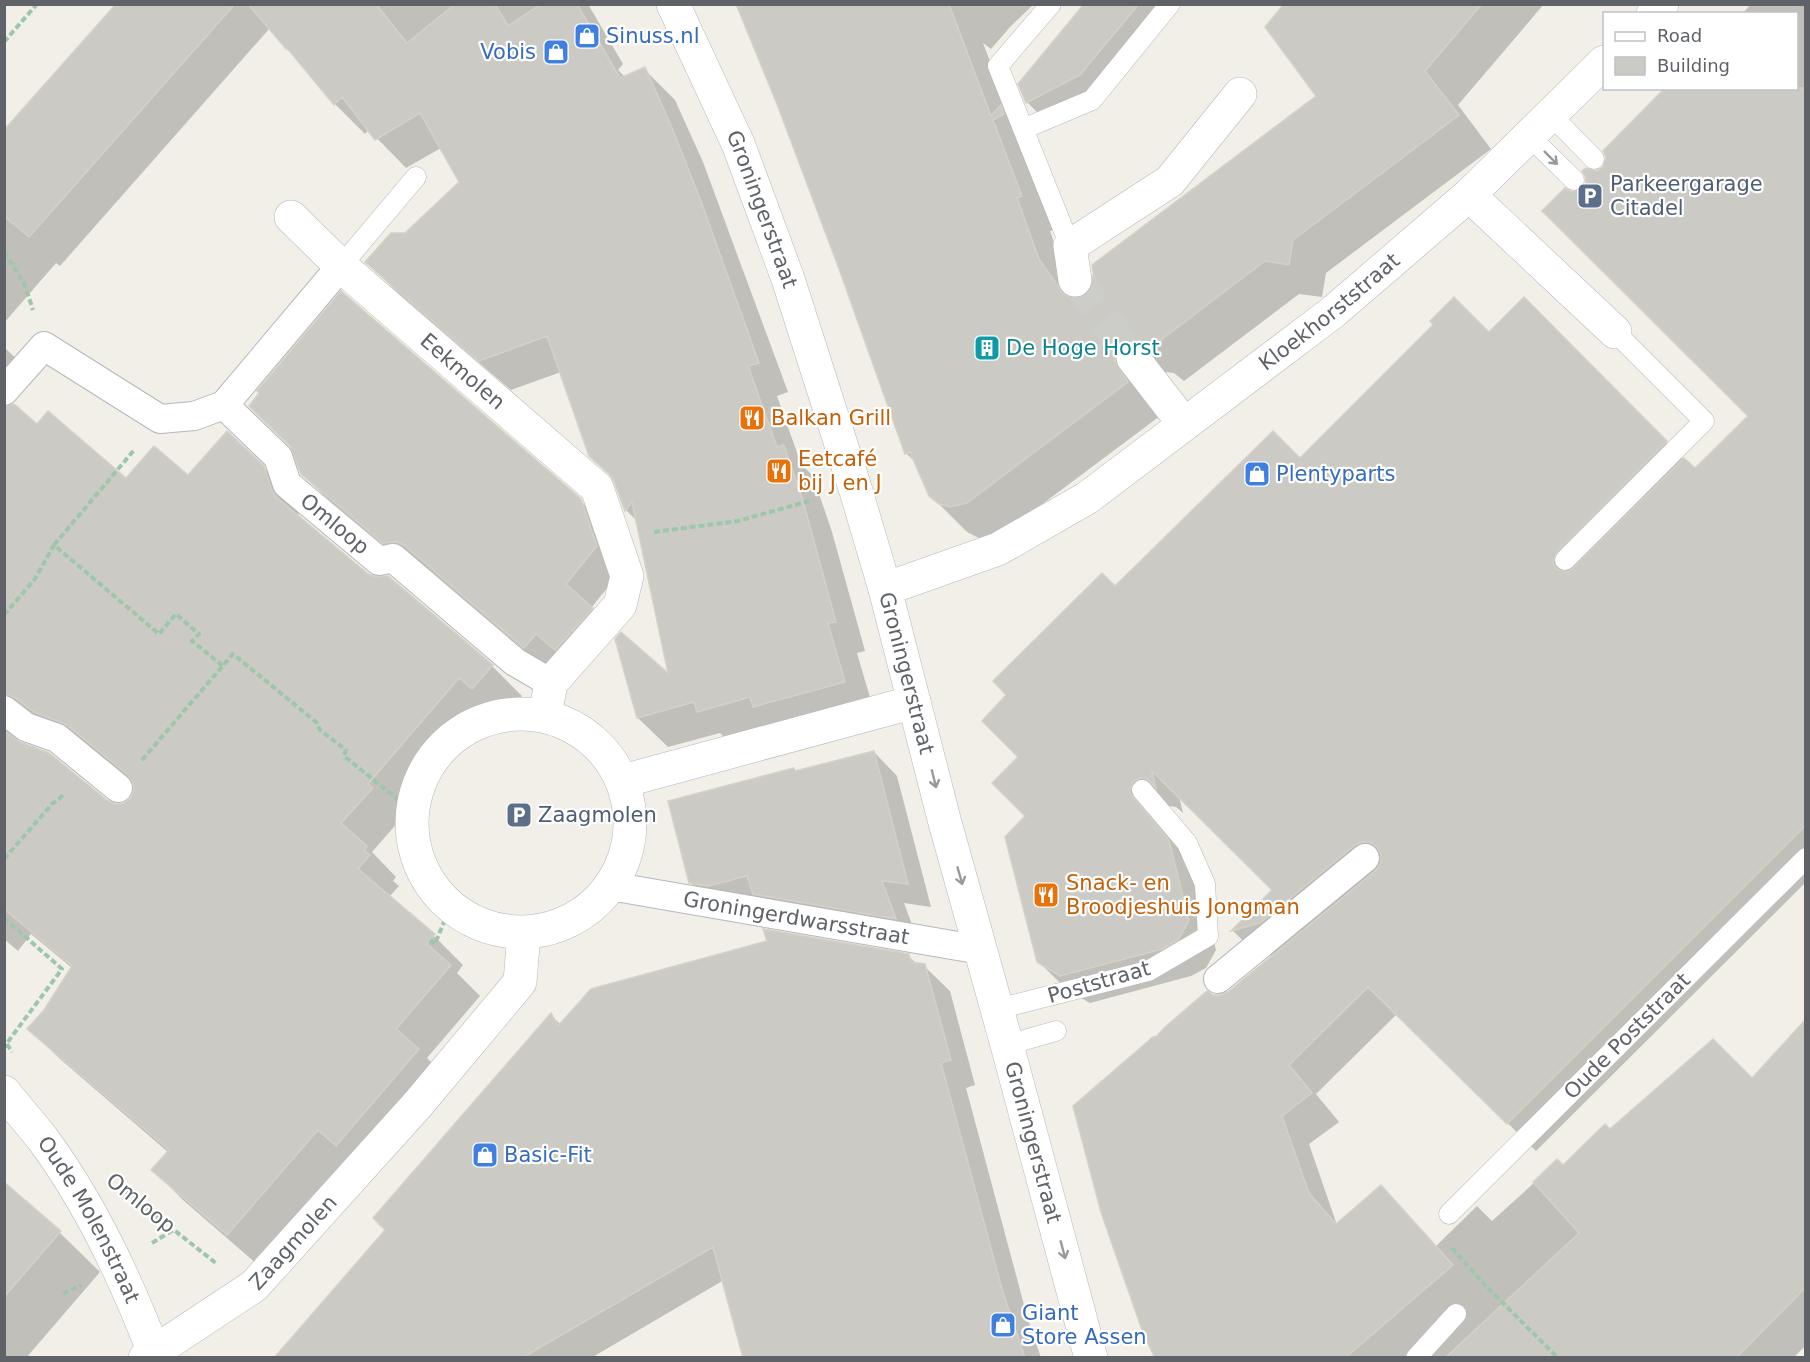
<svg xmlns="http://www.w3.org/2000/svg" width="1810" height="1362" font-family="'DejaVu Sans',sans-serif">
<rect width="100%" height="100%" fill="#f1efe8"/>
<!-- shadow -->
<path fill="#0003" fill-rule="evenodd" d="M118,4h470l35,60 -5,6 14,14 14,-13 29,29 28,62 85,230 -11,4 24,68 12,12 19,56 33,119 -8,2 17,58 -146,30 -8,-8 -52,14 -30,-29 32,-41 -32,-155 -12,-12 -10,-29 -25,-25 -30,-84 -50,18 -114,-98 -30,-30 39,-28 55,-51 -20,-35 -35,20 -37,-38 -4,4 -30,-30 -65,-76 -210,238 -4,-3 -52,60v-190z
M737,4h297l-24,23 -19,22 -8,-6 71,187 -4,1 22,63 4,6 12,-5 231,-199 -33,-92h258l-86,101 33,44 -165,124 -4,24 -23,-3 -115,87 -10,-8 -10,-1 -4,44 -163,122 -16,1 -14,-7 -34,-34 -16,-34 -11,-11 -67,-188 -60,-162z
M1086,4h78l-68,87 -53,27 -16,-16 -7,-18z
M1751,4h55v878l-270,269 -139,-137 -81,80 23,28 -30,22 28,81 43,-38 56,59 41,-40 15,15 65,-59 6,5 47,-36 143,-51 53,-58v323l-13,13h-636l55,-362 8,1 9,-4 48,-39 -16,4 -28,-27 41,-41 -95,-94 4,17 -7,-6 -7,-1 -7,3 35,61 19,80 -10,18 -15,8 -101,27 -23,-13 -29,-29 -11,-145 -7,-59 95,-169 185,-128 189,-126 35,-35 171,172 55,-55 -179,-223 12,-3 14,-18 199,-84v-74h-54z
M4,347l30,29 -25,28 28,22 89,54 62,-3 75,-10 30,31 7,20 68,57 7,4 13,-2 104,89 30,30 -19,22 -14,-11 -92,108 4,4 -29,33 24,25 -3,4 6,5 -10,11 45,39 29,29 -6,8 23,23 -53,62 21,21 -191,185 -74,-64 -30,-30 16,-17 -110,-95 -30,-30 16,-17 27,-43 -41,-34 -13,17 -14,-12zM20,730l74,22 41,33 -3,15 -8,5 -8,1 -9,-4 -90,-60z
M302,474l278,26 25,26 16,45 -30,37 25,26 -66,38 -120,-102 -7,-4 -13,1 -82,-68z
M874,752l23,24 34,131 -27,-4 14,38 -204,-35 -24,-24 106,-110z
M908,956l9,8 7,2 26,25 25,94 -9,3 61,228 14,42h-297l-20,-78 -133,78h-306l101,-128 165,-215 10,10z
M4,1193l55,39 41,40 -74,86h-22z"/>
<!-- building -->
<path fill="#cccac5" stroke="#d6d1c6" stroke-width="1.5" d="M116,4h119l-206,233 -25,-21v-86z
M248,4h128l31,39 48,-39h40l13,22 33,-22h36l43,74 25,-11 28,63 29,74 57,159 -11,3 29,81 7,-2 19,56 33,121 -8,1 17,59 -92,25 -3,-10 -53,15 -3,-10 -57,16 -22,-79 6,-7 47,41 -36,-171 -7,9 -11,-30 -5,-7 -20,-18 -42,-120 -68,25 -114,-99 26,-29h14l54,-51 -39,-69 -45,27 -33,-43 -8,8 -47,-57 -1,1z
M736,4h213l42,112 10,-11 3,9 -11,6 29,76 -5,2 22,61 17,24 5,9 7,5 9,2 9,-4 6,-8 2,-9 -2,-13 224,-169 -51,-69 19,-23h198l-57,67 34,44 -166,125 -4,25 -24,-4 -116,88 -9,-9h-10l-9,4 -5,7 -1,10 13,21 -161,121 -16,4 -12,-3 -10,-8 -19,-44 -5,2 -67,-188 -61,-162z
M1084,4h55l-59,71 -54,28 -8,-19z
M1665,88h141v737l-299,299 -139,-137 -79,78 23,28 -30,23 27,77 27,31 45,-39 72,80 -108,93h-190l-12,-25 -42,-121 -28,-106 80,-69 4,-1 7,-8 43,-37 6,4h7l8,-3 147,-121 6,-8v-8l-4,-8 -6,-4 -8,-1 -8,3 -95,78 -29,8 41,-41 -120,-119 4,17 -9,-9 -7,-1 -6,3 -3,6 -1,6 39,47 20,81 -11,19 -16,9 -102,27 -23,-14 -32,-125 20,-21 -33,-33 26,-26 -36,-36 24,-26 -13,-14 109,-108 13,13 158,-155 27,27 133,-133 -3,-4 24,-24 35,35 35,-35 143,144 -110,111 -4,11 4,6 11,3 5,-4 111,-110 11,10 53,-52 -206,-205 23,-23 7,4 10,-3 4,-7 -1,-6 -3,-5 4,-3 10,3 7,-4 3,-10 -3,-6z
M341,291l240,208 16,47 -31,38 27,24 -38,42 -19,-16 -12,14 -120,-103 -7,-3 -14,1 -82,-69 -11,-28 -41,-40 10,-13 -2,-2z
M14,404l23,20 11,-13 78,67 28,-32 34,29 39,-44 37,35 7,23 5,8 92,77 8,3 12,-1 105,89 -21,24 -13,-11 -91,106 5,4 -32,35 26,23 -3,4 6,5 -12,14 77,65 -8,10 24,21 -55,64 23,20 -83,97 -18,-16 -91,105 -76,-65 18,-20 -142,-121 17,-19 28,-44 -68,-57v-178l16,11 29,11 59,48 8,3 8,-1 7,-5 3,-8 -1,-8 -5,-7 -61,-50 -33,-13 -20,-15 -10,-3v-287z
M874,751l34,133 -26,-3 14,38 -143,-25 -6,-18 -39,10 -19,-3 -21,-82 126,-33 1,3z
M763,929l146,25 2,8 14,2 26,96 -10,3 61,226 23,69h-282l-30,-111 -191,111h-248l111,-128 -12,-12 178,-205 7,13 33,-37 176,-48z
M1806,1019v268l-70,71h-291l134,-125 -46,-51 24,-23 6,6 42,-41 5,5 103,-90 39,39z
M4,1182l57,49 -57,66z"/>
<g fill="none" stroke-linecap="round" stroke-linejoin="round">
<!-- minor-tunnel -->
<path stroke="#ccccc8" stroke-width="33" stroke-dasharray="33 16" stroke-linecap="butt" d="M1075,280l58,78"/>
<!-- service casing -->
<g stroke="#b5b8bc" stroke-width="21">
<path id="service" d="M1051,4l-53,62 72,180
M1551,115l43,44
M1023,129l69,-29 78,-96
M1529,136l45,44
M341,266l75,-89
M1565,560l139,-139 -89,-89
M997,1009l151,-38 60,-35 -3,-52 -18,-41 -45,-53
M1007,1045l49,-14
M1449,1214l357,-356
M1416,1358l40,-44"/>
</g>
<!-- pedestrian casing -->
<g stroke="#b5b8bc" stroke-width="30">
<g id="pedestrian">
<path id="s1" d="M4,391l40,-45 116,73 34,-3 30,-11 54,52 9,27 92,77 14,-3 122,104 36,21"/>
<path d="M224,405l117,-139"/>
<path d="M4,710l22,17 31,11 61,50"/>
<path id="s2" d="M610,886l371,64"/>
<path d="M1218,979l147,-121"/>
</g>
</g>
<!-- minor casing -->
<g stroke="#b5b8bc" stroke-width="34">
<g id="minor">
<path id="s3" d="M673,4l66,142 49,133 68,212 29,98 59,230 63,226 84,313"/>
<path d="M1653,14l9,-10"/>
<path d="M1469,195l146,137"/>
<path id="s4" d="M291,217l50,49 256,222 30,88 -7,29 -69,78 -6,32"/>
<path d="M1075,280l-5,-34 100,-65 70,-87"/>
<path d="M1133,358l51,66"/>
<path id="s5" d="M885,589l113,-40 89,-51 246,-186 136,-117 135,-133"/>
<circle cx="521" cy="823" r="109"/>
<path d="M623,781l291,-79"/>
<path id="s6" d="M4,1092c13,16 26,31 38,46 49,66 85,143 114,220"/>
<path id="s7" d="M145,1358l109,-72 164,-182 102,-122 4,-49"/>
</g>
</g>
<!-- path -->
<path stroke="#9cc7a9" stroke-width="4" stroke-dasharray="6 3" stroke-linecap="butt" d="M4,42l33,-38
M4,252l20,31 9,27
M654,532l84,-11 75,-21
M54,545l81,-96
M4,615l31,-36 19,-34 105,89 17,-20 23,20 -7,7 31,25
M142,760l91,-106 83,68 4,8 26,20 -2,6 67,54
M4,859l48,-55 7,-5 6,-6
M4,918l58,51 -58,78
M430,940l5,4 15,-37
M7,1044l5,8
M126,1192l91,72
M152,1243l23,-14
M1452,1248l34,38 72,72
M63,1294l18,-9"/>
<!-- service -->
<use href="#service" stroke="#fff" stroke-width="20"/>
<!-- pedestrian -->
<use href="#pedestrian" stroke="#fff" stroke-width="28"/>
<!-- minor -->
<use href="#minor" stroke="#fff" stroke-width="33"/>
</g>
<!-- one-way arrows -->
<defs><path id="oneway-shaft" d="M-6 0H5M1.5-3L5.5 0L1.5 3" fill="none" stroke-width="1.6" stroke-linecap="round" stroke-linejoin="round" transform="scale(1.5)"/></defs>
<g stroke="#979a9d">
<use href="#oneway-shaft" transform="translate(1551 158) rotate(45)"/>
<use href="#oneway-shaft" transform="translate(934 779) rotate(76)"/>
<use href="#oneway-shaft" transform="translate(960 876) rotate(74)"/>
<use href="#oneway-shaft" transform="translate(1063 1250) rotate(75)"/>
</g>
<!-- icons -->
<defs>
<g id="shop-square" transform="scale(1.35)"><rect x="-9" y="-9" width="18" height="18" rx="4" fill="#3f7fe0" stroke="#fff"/><path d="M-5-2.5h2.3a2.7 3.5 0 0 1 5.4 0H5L5.5 6h-11ZM-1.5-2.5h3a1.5 2.3 0 0 0-3 0Z" fill="#fff"/></g>
<g id="parking-square" transform="scale(1.35)"><rect x="-9" y="-9" width="18" height="18" rx="4" fill="#5c6f8a" stroke="#fff"/><path d="M-3.5-5.5H1a3.5 3.5 0 0 1 0 7H-1V5.5H-3.5ZM-1-3.4V-.6H.8a1.4 1.4 0 0 0 0-2.8Z" fill="#fff"/></g>
<g id="building-square" transform="scale(1.35)"><rect x="-9" y="-9" width="18" height="18" rx="4" fill="#0f9aa8" stroke="#fff"/><path d="M-4-6H4V6H1V3H-1V6H-4ZM-2.5-4.3h1.7v1.8h-1.7ZM.8-4.3h1.7v1.8H.8ZM-2.5-1h1.7V.8h-1.7ZM.8-1h1.7V.8H.8Z" fill="#fff"/></g>
<g id="restaurant-square" transform="scale(1.35)"><rect x="-9" y="-9" width="18" height="18" rx="4" fill="#e8710a" stroke="#fff"/><path d="M-5-6h1v4h1v-4h1v4h1v-4h1v5L-1.5 .5V6h-2V.5L-5-1ZM5-6V6H3V1.5H1.5Q1.5-4 5-6Z" fill="#fff"/></g>
</defs>
<g fill-rule="evenodd">
<use href="#shop-square" x="587" y="36"/>
<use href="#shop-square" x="556" y="52"/>
<use href="#parking-square" x="1590" y="196"/>
<use href="#building-square" x="987" y="348"/>
<use href="#restaurant-square" x="752" y="418"/>
<use href="#restaurant-square" x="779" y="471"/>
<use href="#shop-square" x="1257" y="474"/>
<use href="#parking-square" x="519" y="815"/>
<use href="#restaurant-square" x="1046" y="895"/>
<use href="#shop-square" x="485" y="1155"/>
<use href="#shop-square" x="1003" y="1325"/>
</g>
<g text-anchor="middle" stroke-width="4.5" stroke-linejoin="round" paint-order="stroke">
<!-- shop labels -->
<g font-size="21" fill="#366cbe" stroke="#fff" text-anchor="start">
<text x="606" y="43">Sinuss.nl</text>
<text x="536" y="59" text-anchor="end">Vobis</text>
<text x="1276" y="481">Plentyparts</text>
<text x="504" y="1162">Basic-Fit</text>
<text x="1022" y="1320">Giant<tspan x="1022" dy="24">Store Assen</tspan></text>
</g>
<!-- service labels -->
<g font-size="21" fill="#4e5e75" stroke="#fff" text-anchor="start">
<text x="1610" y="191">Parkeergarage<tspan x="1610" dy="24">Citadel</tspan></text>
<text x="538" y="822">Zaagmolen</text>
</g>
<!-- street labels -->
<g font-size="21" fill="#5f6368" stroke="#fff">
<text dy="7" stroke="none"><textPath href="#s3" startOffset="224">Groningerstraat</textPath></text>
<text dy="7" stroke="none"><textPath href="#s5" startOffset="528">Kloekhorststraat</textPath></text>
<text dy="7" stroke="none"><textPath href="#s4" startOffset="231">Eekmolen</textPath></text>
<text dy="7" stroke="none"><textPath href="#s1" startOffset="429">Omloop</textPath></text>
<text dy="7" stroke="none"><textPath href="#s3" startOffset="710">Groningerstraat</textPath></text>
<text dy="7" stroke="none"><textPath href="#s2" startOffset="189">Groningerdwarsstraat</textPath></text>
<text transform="translate(1099 982) rotate(-16)" y="7">Poststraat</text>
<text transform="translate(1627 1036) rotate(-45)" y="7">Oude Poststraat</text>
<text dy="7" stroke="none"><textPath href="#s3" startOffset="1196">Groningerstraat</textPath></text>
<text transform="translate(141 1203) rotate(39)" y="7">Omloop</text>
<text dy="7" stroke="none"><textPath href="#s6" startOffset="154">Oude Molenstraat</textPath></text>
<text dy="7" stroke="none"><textPath href="#s7" startOffset="189">Zaagmolen</textPath></text>
</g>
<!-- culture labels -->
<g font-size="21" fill="#0d838f" stroke="#fff" text-anchor="start">
<text x="1006" y="355">De Hoge Horst</text>
</g>
<!-- food labels -->
<g font-size="21" fill="#c56008" stroke="#fff" text-anchor="start">
<text x="771" y="425">Balkan Grill</text>
<text x="798" y="466">Eetcafé<tspan x="798" dy="24">bij J en J</tspan></text>
<text x="1066" y="890">Snack- en<tspan x="1066" dy="24">Broodjeshuis Jongman</tspan></text>
</g>
</g>
<!-- border -->
<rect width="1810" height="1362" fill="none" stroke="#5f6368" stroke-width="12"/>
<!-- legend -->
<rect x="1603" y="12" width="195" height="78" fill="#ffffff" stroke="#bfc1c3" stroke-width="1.5"/>
<rect x="1615" y="32" width="30" height="9" fill="#ffffff" stroke="#bfc1c3" stroke-width="1.5"/>
<text x="1657" y="42" font-size="18" fill="#5f6368">Road</text>
<rect x="1615" y="57" width="30" height="18" fill="#cccac5" stroke="#bfc1c3" stroke-width="1.5"/>
<text x="1657" y="72" font-size="18" fill="#5f6368">Building</text>
</svg>
